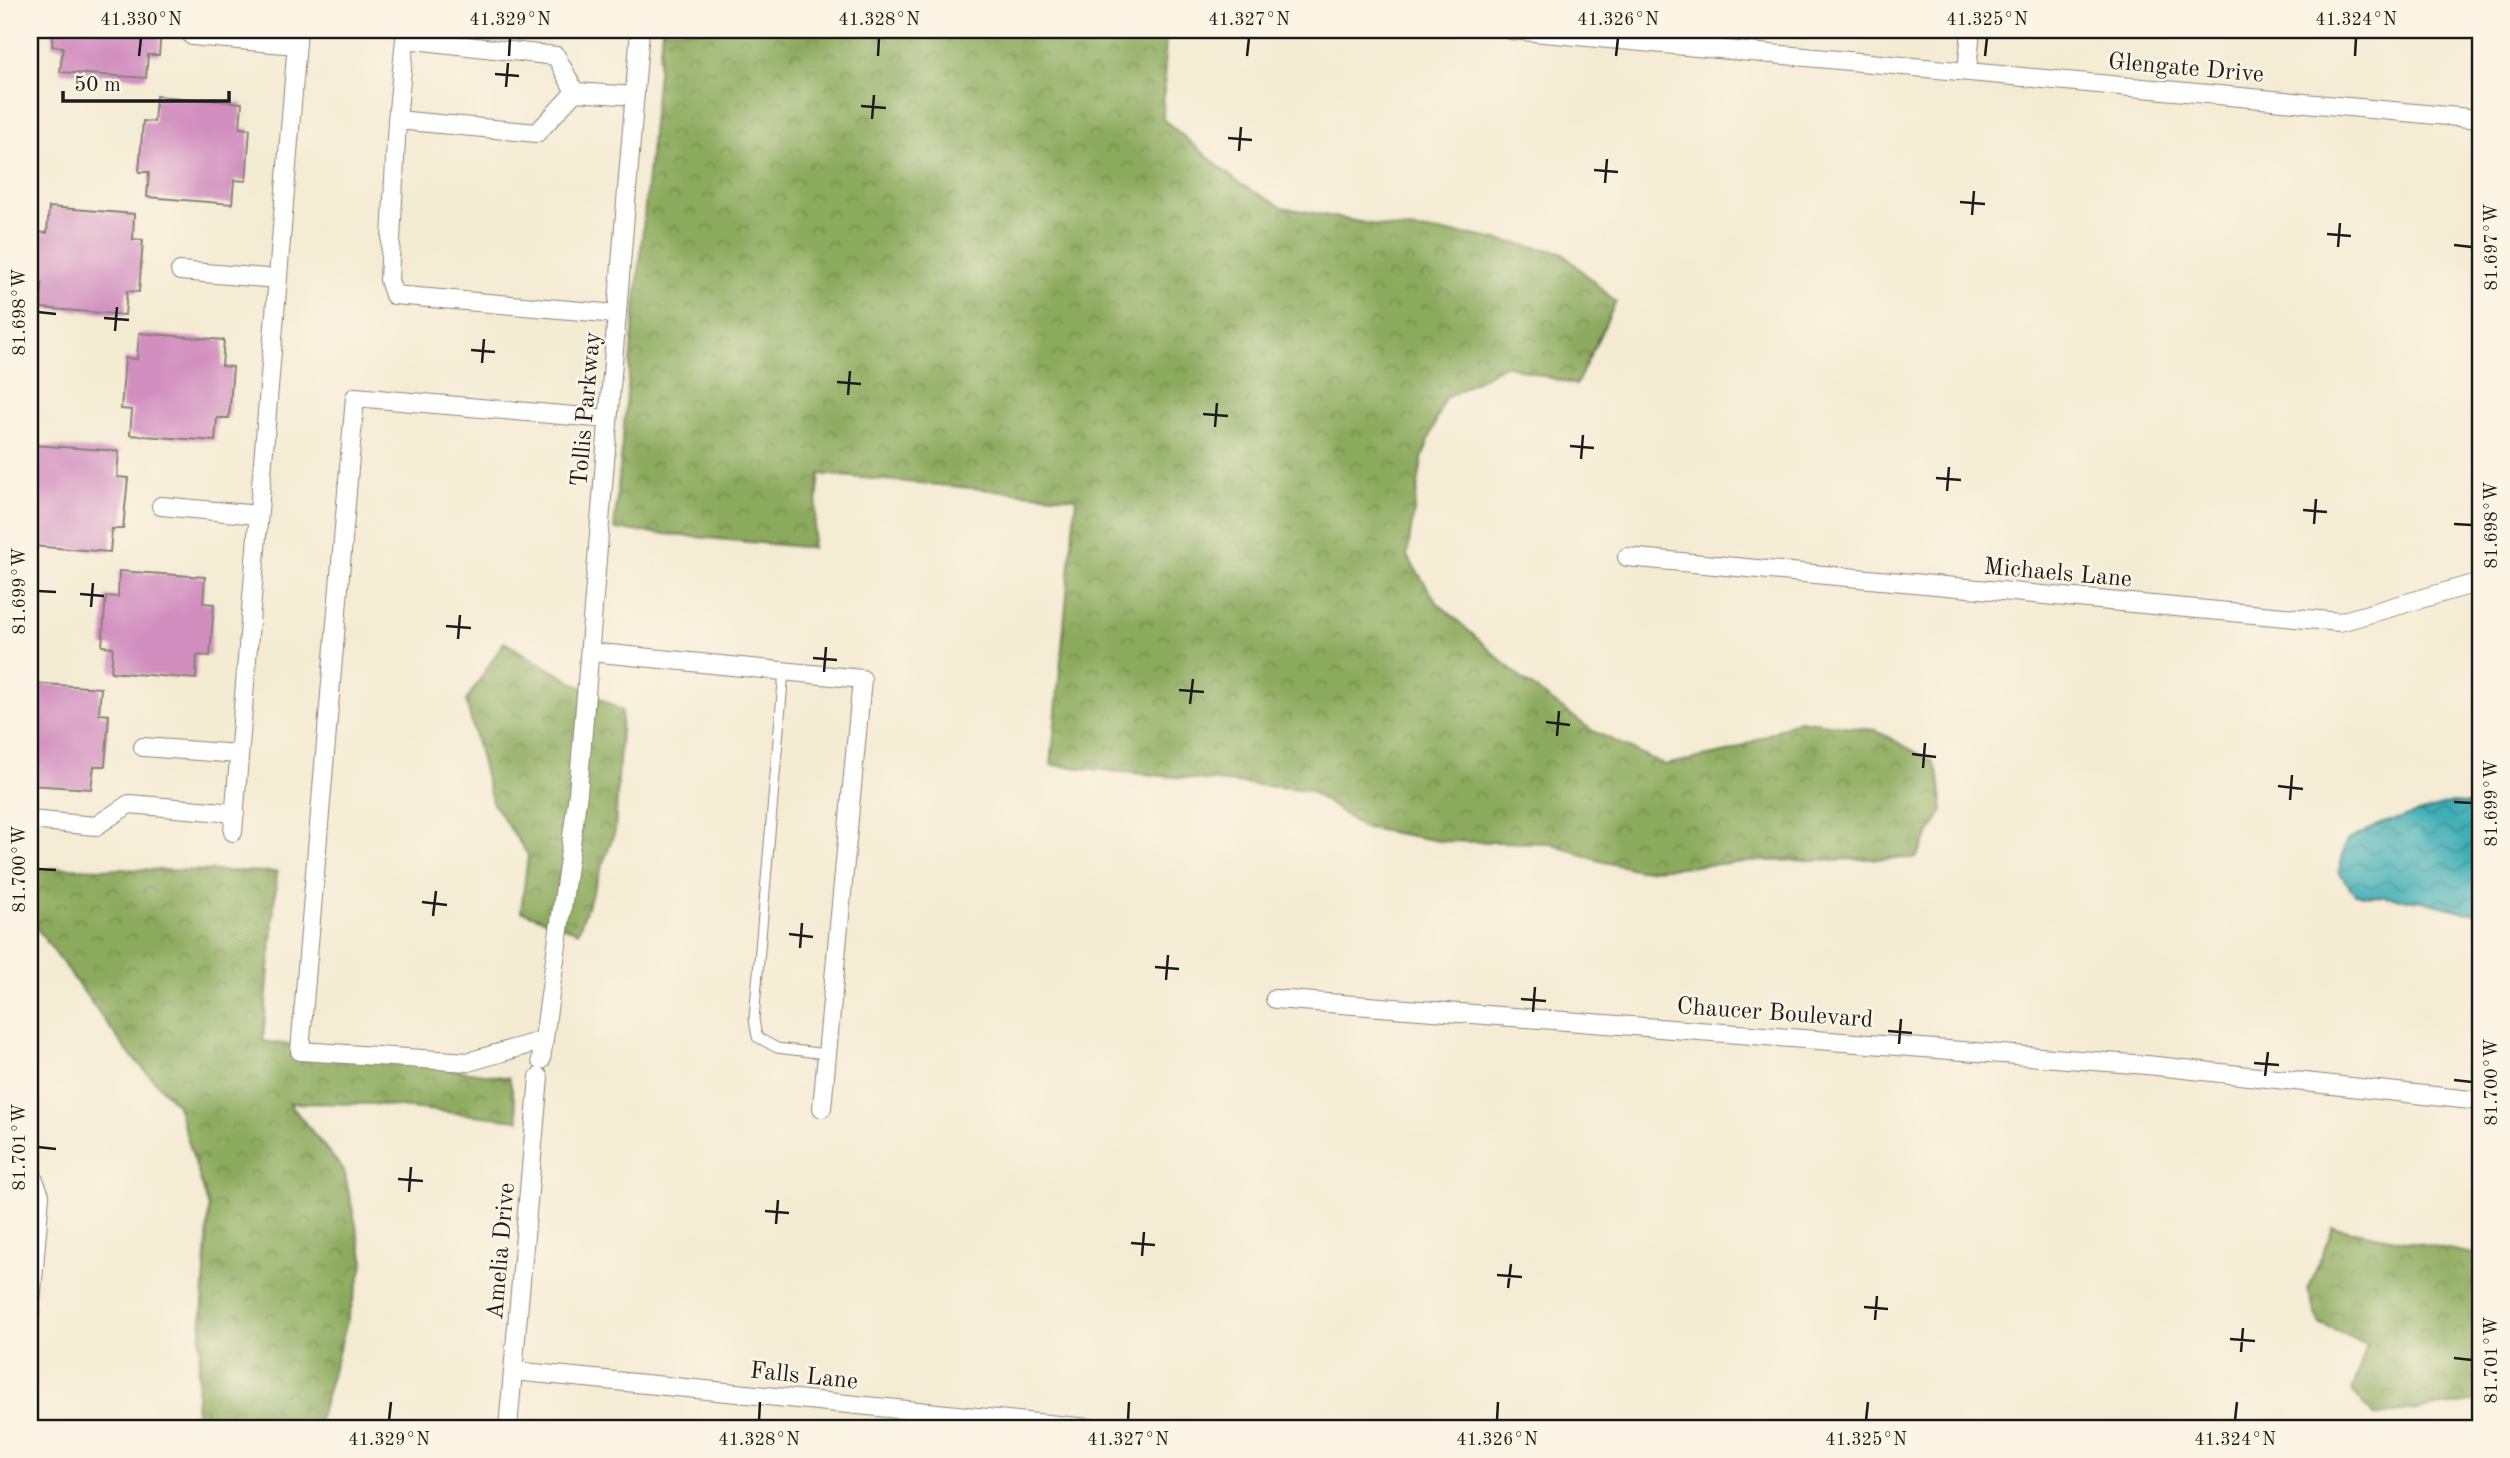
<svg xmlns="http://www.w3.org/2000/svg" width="2510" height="1458" font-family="'Old Standard TT',serif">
<defs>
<pattern id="forest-crowns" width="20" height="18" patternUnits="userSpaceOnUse" patternTransform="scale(1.75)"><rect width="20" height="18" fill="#8caa5d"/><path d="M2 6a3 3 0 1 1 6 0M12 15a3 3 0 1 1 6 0" fill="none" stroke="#728a4c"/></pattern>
<pattern id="water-waves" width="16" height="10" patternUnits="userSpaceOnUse" patternTransform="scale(1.75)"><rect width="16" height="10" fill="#3daeb5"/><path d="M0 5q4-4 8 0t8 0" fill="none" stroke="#328d92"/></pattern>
</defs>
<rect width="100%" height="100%" fill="#fcf5e5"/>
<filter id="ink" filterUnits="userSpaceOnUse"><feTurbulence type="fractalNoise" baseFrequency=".0143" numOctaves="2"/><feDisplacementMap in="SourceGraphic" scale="14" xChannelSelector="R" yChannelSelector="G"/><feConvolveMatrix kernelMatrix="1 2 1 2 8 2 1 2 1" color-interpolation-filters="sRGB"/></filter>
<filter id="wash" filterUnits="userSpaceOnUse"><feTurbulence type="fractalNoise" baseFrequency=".00686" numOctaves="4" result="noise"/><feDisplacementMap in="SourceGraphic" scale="28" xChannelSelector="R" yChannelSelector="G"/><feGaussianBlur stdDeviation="1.57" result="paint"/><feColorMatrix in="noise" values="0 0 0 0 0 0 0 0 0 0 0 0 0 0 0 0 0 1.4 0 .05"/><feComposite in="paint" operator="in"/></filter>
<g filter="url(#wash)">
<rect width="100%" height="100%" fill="#f4ebd3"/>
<!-- forest -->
<path fill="url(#forest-crowns)" stroke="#54633c" stroke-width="2" d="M662,30h504l-3,89 76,64 43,24 104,20 86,8 89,17 55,50 -40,83 -71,-20 -61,34 -22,60 -15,97 30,46 85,77 71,52 72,34 67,-14 67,-31 76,10 57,31 7,15 4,34 -27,48 -156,3 -121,9 -43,-10 -45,-17 -112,-2 -77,-14 -53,-37 -258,-25 25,-267 -256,-24 -8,74 -198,-19z
M504,642l118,69 -7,120 -37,101 -57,-21 7,-56 -36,-53 -26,-101z
M59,868l218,4 -14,169 246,37 10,42 -146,-16 -84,-1 55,68 20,91 -47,166h-122l14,-220 -32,-103 -50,-54 -97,-132v-48z
M2333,1227l147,28v146l-106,15 -22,-25 15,-46 -48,-22 -11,-33z"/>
<!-- water -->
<path fill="url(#water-waves)" stroke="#2c6568" stroke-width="2" d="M2452,803l28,2v107l-12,1 -46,-12 -67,-7 -16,-22 7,-31 34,-17z"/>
<g id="blocks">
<!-- building -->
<path fill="#d18ebf" d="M53,30h108l-2,25h-11l-2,23 -86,-6 3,-25 -11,-1z
M156,96l86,7 -2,25 10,1 -4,52 -12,-1 -2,24 -85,-7 2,-25h-10l4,-51 11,1z
M49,207l85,7 -1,25 10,1 -4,52 -12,-1 -2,24 -84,-7 1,-24 -10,-1 3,-51 12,1z
M139,333l85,7 -2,26 11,1 -4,51h-12l-2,23 -85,-6 2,-25 -11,-1 4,-51 12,1z
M33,445l86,6 -2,26 11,1 -5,51h-11l-2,23 -80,-6v-76z
M119,571l86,6 -2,26 11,1 -4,52 -13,-1 -1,24 -85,-7 2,-25 -11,-1 4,-50 12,1z
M30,683l71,5 -2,26 10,1 -4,51h-11l-3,23 -61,-4z"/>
</g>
</g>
<g filter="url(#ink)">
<use href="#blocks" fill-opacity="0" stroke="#888478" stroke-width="2"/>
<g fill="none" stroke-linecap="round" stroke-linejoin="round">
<!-- service casing -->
<g stroke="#888478" stroke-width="11">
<path id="service" d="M784,671l-30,348 3,18 20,11 49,6"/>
</g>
<!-- minor casing -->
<g stroke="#888478" stroke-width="20">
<path id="minor" d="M1511,30l969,89
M192,36l105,9
M1967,71l4,-41
M575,92l-38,41 -140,-13 8,-81 151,17 19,36 60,4
M397,120l-8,160 5,15 223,19
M180,271l98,8
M161,506l97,9
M1627,557l713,65 140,-40
M590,652l272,27 -40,429
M143,747l96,7
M30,820l66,6 33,-22 106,9
M233,832l65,-802
M1275,999l872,66 333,36
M544,1040l-76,22 -168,-11 55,-654 253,22
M541,1060l37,-267 62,-763
M30,1170l10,25 -10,121
M514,1371l575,57
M508,1428l31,-351"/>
</g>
<!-- service -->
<use href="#service" stroke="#fff" stroke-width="9"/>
<!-- minor -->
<use href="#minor" stroke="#fff" stroke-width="18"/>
</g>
</g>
<!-- ticks -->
<path fill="none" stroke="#1c1c1c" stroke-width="2.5" d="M139,56l2,-18M509,56l1,-18M878,56l1,-18M1247,56l2,-18M1616,56l2,-18M1985,56l2,-18M2355,56l1,-18M495,74l24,2M506,87l2,-24M861,106l25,2M872,119l2,-24M1228,138l24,2M1239,151l2,-24M1594,170l24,2M1605,183l2,-24M1960,202l25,2M1972,215l2,-24M2327,234l24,2M2454,245l18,2M2338,247l2,-24M38,312l18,2M104,318l25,2M115,331l2,-24M471,350l24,2M482,363l2,-24M837,382l24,2M848,395l2,-24M1203,414l25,2M1215,427l2,-24M1570,446l24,2M1581,459l2,-24M1936,478l25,2M1947,491l2,-24M2303,510l24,2M2314,524l2,-25M2454,524l18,1M38,591l18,1M80,594l24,2M91,607l2,-24M446,626l25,2M458,639l2,-24M813,658l24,2M824,672l2,-25M1179,690l25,2M1190,704l3,-25M1546,722l24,3M1557,736l2,-25M1912,754l24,3M1923,768l2,-25M2278,786l25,3M2290,800l2,-25M2454,802l18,1M38,869l18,1M422,902l25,3M433,916l3,-25M789,934l24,3M800,948l2,-25M1155,967l24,2M1166,980l2,-25M1521,999l25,2M1533,1012l2,-25M1888,1031l24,2M1899,1044l2,-25M2254,1063l25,2M2265,1076l3,-24M2454,1080l18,2M38,1147l18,2M398,1179l25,2M409,1192l2,-25M765,1211l24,2M776,1224l2,-24M1131,1243l24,2M1142,1256l2,-24M1497,1275l25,2M1508,1288l3,-24M1864,1307l24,2M1875,1320l2,-24M2230,1339l25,2M2241,1352l2,-24M2454,1358l18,2M389,1420l2,-18M759,1420l1,-18M1128,1420l1,-18M1497,1420l1,-18M1866,1420l2,-18M2235,1420l2,-18"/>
<g text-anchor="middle" stroke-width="5" stroke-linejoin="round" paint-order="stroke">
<!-- street labels -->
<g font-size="24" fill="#1c1c1c" stroke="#fcf5e5">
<text transform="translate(2186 67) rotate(5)" y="8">Glengate Drive</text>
<text transform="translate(585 409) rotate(-85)" y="8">Tollis Parkway</text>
<text transform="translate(2058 572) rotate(5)" y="8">Michaels Lane</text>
<text transform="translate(1775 1012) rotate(4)" y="8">Chaucer Boulevard</text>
<text transform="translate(500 1251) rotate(-85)" y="8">Amelia Drive</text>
<text transform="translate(804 1375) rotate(6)" y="8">Falls Lane</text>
</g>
</g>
<!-- margin -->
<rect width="2510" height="1458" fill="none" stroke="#fcf5e5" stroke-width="77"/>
<!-- scale -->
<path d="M63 91v10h166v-10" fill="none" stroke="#1c1c1c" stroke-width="3.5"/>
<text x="74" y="91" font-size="21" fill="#1c1c1c" stroke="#fcf5e5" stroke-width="5" paint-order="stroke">50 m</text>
<rect x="38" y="38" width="2434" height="1382" fill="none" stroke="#1c1c1c" stroke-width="2.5"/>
<g font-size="18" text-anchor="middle" fill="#1c1c1c">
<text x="141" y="25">41.330°N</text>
<text x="510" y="25">41.329°N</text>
<text x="879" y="25">41.328°N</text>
<text x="1249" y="25">41.327°N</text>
<text x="1618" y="25">41.326°N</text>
<text x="1987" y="25">41.325°N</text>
<text x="2356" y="25">41.324°N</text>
<text transform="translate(2491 247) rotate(-90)" y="6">81.697°W</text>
<text transform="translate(19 312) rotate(-90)" y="6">81.698°W</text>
<text transform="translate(2491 525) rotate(-90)" y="6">81.698°W</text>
<text transform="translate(19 591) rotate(-90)" y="6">81.699°W</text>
<text transform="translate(2491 803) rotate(-90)" y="6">81.699°W</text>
<text transform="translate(19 869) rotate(-90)" y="6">81.700°W</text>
<text transform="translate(2491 1082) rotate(-90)" y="6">81.700°W</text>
<text transform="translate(19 1147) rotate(-90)" y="6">81.701°W</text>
<text transform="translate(2491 1360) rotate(-90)" y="6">81.701°W</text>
<text x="389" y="1445">41.329°N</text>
<text x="759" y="1445">41.328°N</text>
<text x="1128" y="1445">41.327°N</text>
<text x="1497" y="1445">41.326°N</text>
<text x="1866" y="1445">41.325°N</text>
<text x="2235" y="1445">41.324°N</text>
</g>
</svg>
